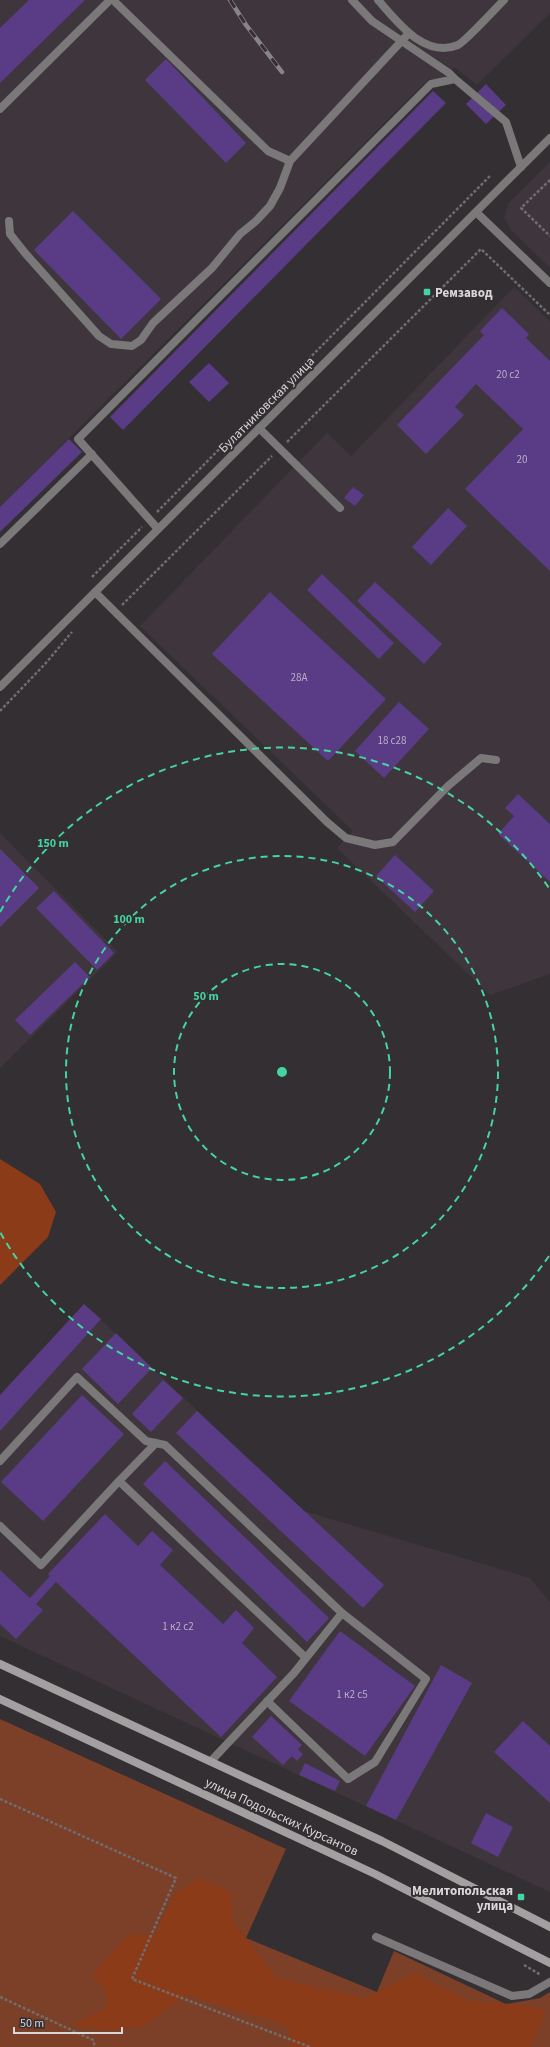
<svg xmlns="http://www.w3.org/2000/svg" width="550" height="2047" font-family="'Source Sans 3',sans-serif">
<rect width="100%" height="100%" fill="#332f32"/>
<!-- built -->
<path fill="#3f363d" d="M0,0h550v13l-73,72 -23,-18 -11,12h-14l-429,428z
M550,162v106l-39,-38 -7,-12 4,-14z
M514,287l36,34v653l-60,21 -153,-147 16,-17 -213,-205 187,-193 24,23z
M0,833l118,119 -118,116z
M84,1304l220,207 226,67 20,24v290l-550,-256v-241z"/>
<!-- green -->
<path fill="#7c3f27" d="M0,1719l286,130 -40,89 131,54 17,-41 112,53 34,-6 10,-6v55h-550z"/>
<!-- forest -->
<path fill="#8c3b19" d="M0,1159l40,25 16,28 -8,25 -48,48z
M201,1878l30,14 2,29 43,57 90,20 49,-25 53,28 52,4 26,5 -15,37h-240l-3,-21 -101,-31 -43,31 -34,4 -40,-5 37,-17 -2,-20 -14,-13 38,-40 27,-1 19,-41z"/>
<!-- building -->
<path fill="#593c85" d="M29,0h56l-85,83v-55z
M166,59l80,84 -20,20 -81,-83z
M486,84l20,21 -20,19 -20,-20z
M433,91l13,12 -323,327 -13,-13z
M73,211l88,88 -40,40 -87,-89z
M502,308l27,26 -3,4 24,23v210l-85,-82 58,-60 -47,-45 -21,23 9,8 -38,39 -29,-29 87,-90 -4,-4z
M209,363l20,20 -20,19 -20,-20z
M69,439l13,13 -82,80v-25z
M353,487l11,8 -9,11 -11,-8z
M448,508l19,18 -36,39 -19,-18z
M322,574l72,69 -15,16 -72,-69z
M375,582l67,62 -18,20 -67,-63z
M270,592l116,107 -58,62 -116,-107z
M399,702l30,27 -45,49 -29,-27z
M518,794l32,30v58l-52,-48 16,-18 -9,-8z
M0,849l39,39 -39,39z
M395,855l39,36 -19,21 -39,-36z
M54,891l60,62 -17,17 -61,-62z
M75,962l15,15 -60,58 -15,-15z
M84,1304l17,15 -101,112v-36z
M116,1333l36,35 -34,36 -36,-35z
M163,1380l20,18 -32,34 -19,-18z
M82,1395l42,39 -81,87 -42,-39z
M197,1411l187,174 -21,23 -187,-175z
M165,1461l164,157 -22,24 -164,-158z
M105,1514l33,32 14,-15 21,19 -13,15 63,59 13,-14 18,18 -12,15 35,34 -56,60 -165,-155 -20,22 7,6 -27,29 -16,-15v-54l30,28 20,-22 -2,-2z
M340,1631l75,55 -50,70 -76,-55z
M441,1665l31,18 -76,137 -30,-14z
M271,1716l31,29 -4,4 5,5 -6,7 -5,-5 -9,9 -31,-28z
M523,1721l27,25v57l-56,-51z
M305,1763l35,18 -5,10 -36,-16z
M486,1813l27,14 -15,30 -27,-14z"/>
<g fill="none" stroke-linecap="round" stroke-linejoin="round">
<!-- path -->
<path stroke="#706d6f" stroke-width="2.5" stroke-dasharray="3 2" stroke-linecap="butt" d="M550,180l-29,28 29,28
M287,442l194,-193 69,66
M157,512l333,-336
M92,577l50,-50
M122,605l150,-149
M0,711l45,-47 27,-32
M0,1799l176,79 -44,101 178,68
M524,1965l17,10
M0,1997l93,43 2,7"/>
<!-- service -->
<path stroke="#7a7878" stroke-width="8" d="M113,0l155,151 22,10
M352,0l20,21 77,52 6,6
M378,0c19,21 46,59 80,45 7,-3 38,-37 46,-45
M0,109l110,-109
M9,221l1,13 15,19 74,83 12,8 21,2 9,-6 12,-17 59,-55 28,-34 16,-13 14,-15 10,-18 10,-27 119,-128
M259,428l81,80
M158,529l-80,-90 353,-355 24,-5 51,43 15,45
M0,544l92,-90
M95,592l232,230 19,16 29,7 18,-3 55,-56 33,-28 15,2
M0,1461l77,-84 69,64 19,4 177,168 -48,60 -83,88
M119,1481l37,-38
M0,1526l41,39 78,-84 187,177
M267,1701l81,78 27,-17 51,-83 -84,-66
M376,1937l136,59 17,-2 21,-12"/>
<!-- minor -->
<path stroke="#7a7878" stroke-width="8" d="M476,212l74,71
M0,687l550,-549"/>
<!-- secondary -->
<path stroke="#a4a0a1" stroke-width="8" d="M0,1664l382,177 168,86
M0,1699l375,175 175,89"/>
<!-- rail casing -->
<g stroke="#888587" stroke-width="4.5">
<path id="rail" d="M230,0l16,25 36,47"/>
</g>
<!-- rail -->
<use href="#rail" stroke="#332f32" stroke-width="3" stroke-dasharray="9" stroke-linecap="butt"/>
</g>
<!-- distance rings -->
<g fill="none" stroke="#44d4a0" stroke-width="2" stroke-dasharray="7 5">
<circle cx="282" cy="1072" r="108"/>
<circle cx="282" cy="1072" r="216"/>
<path d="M549 1256A324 324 0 0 1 0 1232M0 912A324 324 0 0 1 549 888"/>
</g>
<!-- markers -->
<g fill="#44d4a0" stroke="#332f32" stroke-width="1.5">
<rect x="423" y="288" width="8" height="8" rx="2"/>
<rect x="517" y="1893" width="8" height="8" rx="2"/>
</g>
<g text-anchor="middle" stroke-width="4" stroke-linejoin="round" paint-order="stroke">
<!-- number labels -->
<g font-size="11" fill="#b9b0c3">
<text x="508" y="378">20 с2</text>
<text x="522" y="463">20</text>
<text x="299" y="681">28А</text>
<text x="392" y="744">18 с28</text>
<text x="178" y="1630">1 к2 с2</text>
<text x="352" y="1698">1 к2 с5</text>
</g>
<!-- poi labels -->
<g font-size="13" font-weight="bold" fill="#d9d7d8" stroke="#332f32" text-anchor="start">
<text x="435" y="297">Ремзавод</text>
<text x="513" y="1895" text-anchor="end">Мелитопольская<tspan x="513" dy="15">улица</tspan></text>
</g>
<!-- street labels -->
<g font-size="13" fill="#d9d7d8" stroke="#332f32">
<text transform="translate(266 404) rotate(-45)" y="5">Булатниковская улица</text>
<text transform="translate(282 1816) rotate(25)" y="5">улица Подольских Курсантов</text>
</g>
</g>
<circle cx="282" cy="1072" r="6" fill="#44d4a0" stroke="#332f32" stroke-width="2"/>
<g font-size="12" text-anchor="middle" font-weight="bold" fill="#44d4a0" stroke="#332f32" stroke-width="4" stroke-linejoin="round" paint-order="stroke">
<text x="53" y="847">150 m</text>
<text x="129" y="923">100 m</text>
<text x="206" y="1000">50 m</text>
</g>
<!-- scale -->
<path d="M14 2027v6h108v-6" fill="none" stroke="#d9d7d8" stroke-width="2"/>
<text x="20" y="2027" font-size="12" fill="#d9d7d8" stroke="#332f32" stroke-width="3" paint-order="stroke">50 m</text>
</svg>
